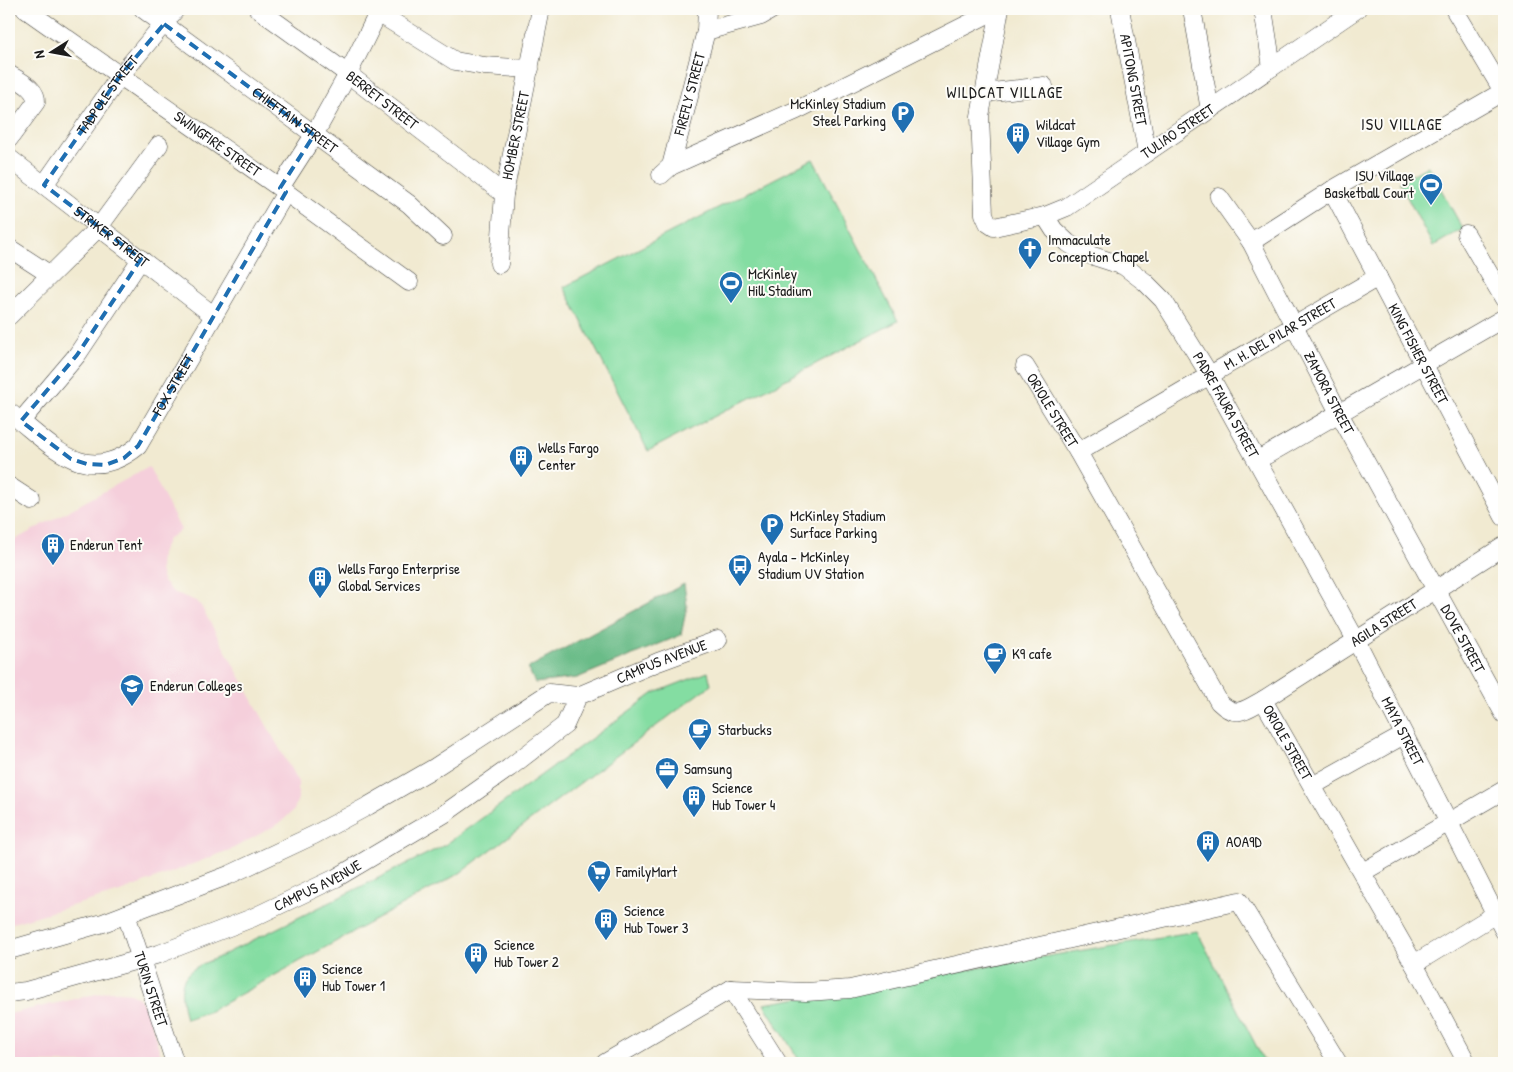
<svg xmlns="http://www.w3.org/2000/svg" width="1513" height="1072" font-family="'Patrick Hand',sans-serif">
<rect width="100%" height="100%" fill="#fdfcf7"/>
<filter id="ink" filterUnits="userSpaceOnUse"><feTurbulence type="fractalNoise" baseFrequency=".02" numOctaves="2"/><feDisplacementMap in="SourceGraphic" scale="10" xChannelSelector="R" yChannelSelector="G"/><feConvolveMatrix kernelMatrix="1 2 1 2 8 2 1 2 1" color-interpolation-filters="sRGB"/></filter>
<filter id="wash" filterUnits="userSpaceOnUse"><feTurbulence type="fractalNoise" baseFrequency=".0096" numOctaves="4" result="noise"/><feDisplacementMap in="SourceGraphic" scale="20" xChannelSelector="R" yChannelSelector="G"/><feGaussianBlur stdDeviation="1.12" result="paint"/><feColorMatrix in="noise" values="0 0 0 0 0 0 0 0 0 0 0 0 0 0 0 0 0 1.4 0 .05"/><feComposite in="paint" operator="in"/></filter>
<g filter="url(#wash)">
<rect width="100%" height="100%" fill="#f1ead1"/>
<!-- built -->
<path fill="#f5cfdb" d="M149,467l32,63 -13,9 -7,14 -1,16 3,13 10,10 23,9 5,5 97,176v16l-4,12 -14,13 -48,26 -112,43 -111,32v-381z
M110,991l21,2 9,6 8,12 15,52h-154v-49z"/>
<!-- green -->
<path fill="#84dda2" stroke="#507c5f" d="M813,159l85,162 -250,130 -84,-164z
M1428,166l35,63 -30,17 -34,-64z
M708,672l3,13 -251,188 -250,138 -24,8c-9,-38 -7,-47 31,-61l228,-113 209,-152z
M1197,931l68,132h-464l-37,-59z"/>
<!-- forest -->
<path fill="#6bbc88" stroke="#446c52" d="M684,584l3,22 -6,29 -104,43 -42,5 -7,-15z"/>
</g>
<g filter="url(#ink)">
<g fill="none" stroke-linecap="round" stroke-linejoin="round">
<!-- minor casing -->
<g stroke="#3c3b37" stroke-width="19">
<g id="minor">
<path id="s1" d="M25,9l255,179 129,94"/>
<path id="s2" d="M143,9l266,195 34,32"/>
<path id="s3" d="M258,9l90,65 156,120"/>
<path d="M372,9l83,52 29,5 46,3"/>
<path id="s4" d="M1000,9l-20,107 4,98 4,9 6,4 51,-11 22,-9 290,-198"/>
<path id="s5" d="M1120,9l27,143"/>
<path d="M1192,9l18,101"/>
<path d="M1263,9l9,58"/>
<path d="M1454,9l50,84"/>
<path d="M706,31l55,-15 12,-7"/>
<path d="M9,74c10,7 28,14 27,28l-27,37"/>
<path d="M984,93l60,-7"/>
<path id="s6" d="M9,158l204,157"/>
<path d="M671,166l126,-56 201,-101"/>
<path id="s7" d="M661,175l10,-9 35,-135 1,-22"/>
<path id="s8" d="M44,185l76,-109 56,-67"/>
<path d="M280,188l34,-53 34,-61 32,-65"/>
<path id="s9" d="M1332,190l172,327"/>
<path id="s10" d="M1219,197l32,45 88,171 165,301"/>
<path id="s11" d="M1045,216l9,14 14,13 16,10 40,13 21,16 18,18 46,74 148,268 147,289"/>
<path d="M1466,234l38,65"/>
<path d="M1251,242l81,-52 172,-99"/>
<path d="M9,248l40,26"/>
<path id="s12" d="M499,264l5,-70 37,-185"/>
<path d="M9,316l90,-89 60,-82"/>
<path id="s13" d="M1025,366l53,86 141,250c17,17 26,8 44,-2l241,-154"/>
<path id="s14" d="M9,412c42,32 76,77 129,34l148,-254"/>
<path d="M21,421l56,-66 64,-96"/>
<path id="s15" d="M1078,452l300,-175"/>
<path d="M1258,460l246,-142"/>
<path d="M9,486l23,15"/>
<path id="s16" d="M1263,700l151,264 53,99"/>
<path d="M1314,785l90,-50"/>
<path d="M1363,872l141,-82"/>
<path id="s17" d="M126,914l49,149"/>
<path id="s18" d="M9,950l94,-27 126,-48 85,-40 54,-29 66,-38 115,-75 29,3 80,-34 60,-22"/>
<path d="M1414,964l90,-55"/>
<path d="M731,989l47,74"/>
<path id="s19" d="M9,993l17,-2 133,-37 93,-36 84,-40 108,-64 65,-46 56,-43 13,-29"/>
<path d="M605,1063l126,-74 75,3 44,-3 389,-88 99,162"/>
</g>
</g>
<!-- minor -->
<use href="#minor" stroke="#fff" stroke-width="18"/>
</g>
</g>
<!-- marked area -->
<path fill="none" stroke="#1f6fb2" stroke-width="4" stroke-dasharray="10 6" stroke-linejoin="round" d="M164,24l150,111 -34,53 6,4 -148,254 -14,12 -19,7 -18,-1 -16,-5 -50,-38 56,-66 64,-96 -97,-74 76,-109z"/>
<!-- icons -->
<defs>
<g id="parking-pin" transform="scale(1.25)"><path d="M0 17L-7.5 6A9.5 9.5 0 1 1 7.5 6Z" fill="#1f6fb2" stroke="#fdfcf7"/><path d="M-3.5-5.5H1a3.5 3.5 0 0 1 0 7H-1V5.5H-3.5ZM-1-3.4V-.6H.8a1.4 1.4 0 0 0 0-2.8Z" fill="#fff"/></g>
<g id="building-pin" transform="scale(1.25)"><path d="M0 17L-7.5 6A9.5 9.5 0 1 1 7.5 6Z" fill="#1f6fb2" stroke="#fdfcf7"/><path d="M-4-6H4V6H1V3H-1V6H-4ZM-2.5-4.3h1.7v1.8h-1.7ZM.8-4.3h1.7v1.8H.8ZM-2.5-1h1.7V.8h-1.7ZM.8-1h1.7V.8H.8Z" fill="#fff"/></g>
<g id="stadium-pin" transform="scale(1.25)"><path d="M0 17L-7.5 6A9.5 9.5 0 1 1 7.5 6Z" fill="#1f6fb2" stroke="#fdfcf7"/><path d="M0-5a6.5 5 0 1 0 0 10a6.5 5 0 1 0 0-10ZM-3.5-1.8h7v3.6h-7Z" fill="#fff"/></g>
<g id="church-pin" transform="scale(1.25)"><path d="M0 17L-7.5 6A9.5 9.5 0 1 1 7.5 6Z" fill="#1f6fb2" stroke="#fdfcf7"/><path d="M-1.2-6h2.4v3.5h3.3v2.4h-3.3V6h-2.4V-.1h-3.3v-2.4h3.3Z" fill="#fff"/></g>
<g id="bus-pin" transform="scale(1.25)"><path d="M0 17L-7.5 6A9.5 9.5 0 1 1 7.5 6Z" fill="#1f6fb2" stroke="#fdfcf7"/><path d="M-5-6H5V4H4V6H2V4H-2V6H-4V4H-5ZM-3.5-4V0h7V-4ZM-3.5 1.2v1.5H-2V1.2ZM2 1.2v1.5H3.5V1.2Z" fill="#fff"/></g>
<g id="cafe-pin" transform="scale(1.25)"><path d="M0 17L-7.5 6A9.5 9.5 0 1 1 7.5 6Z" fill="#1f6fb2" stroke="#fdfcf7"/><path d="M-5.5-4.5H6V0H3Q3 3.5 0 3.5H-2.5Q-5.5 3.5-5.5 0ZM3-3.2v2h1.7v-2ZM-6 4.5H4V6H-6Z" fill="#fff"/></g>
<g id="university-pin" transform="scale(1.25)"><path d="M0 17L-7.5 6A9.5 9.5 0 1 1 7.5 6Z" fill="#1f6fb2" stroke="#fdfcf7"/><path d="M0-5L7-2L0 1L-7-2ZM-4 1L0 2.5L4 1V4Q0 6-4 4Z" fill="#fff"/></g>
<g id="office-pin" transform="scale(1.25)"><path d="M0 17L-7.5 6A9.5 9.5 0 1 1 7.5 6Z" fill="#1f6fb2" stroke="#fdfcf7"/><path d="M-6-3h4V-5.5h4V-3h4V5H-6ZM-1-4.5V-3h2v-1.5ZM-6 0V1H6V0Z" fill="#fff"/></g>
<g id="supermarket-pin" transform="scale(1.25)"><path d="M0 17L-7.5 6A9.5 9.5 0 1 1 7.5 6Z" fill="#1f6fb2" stroke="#fdfcf7"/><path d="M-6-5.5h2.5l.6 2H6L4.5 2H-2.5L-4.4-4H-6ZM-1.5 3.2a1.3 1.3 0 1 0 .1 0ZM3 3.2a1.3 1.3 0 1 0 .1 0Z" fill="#fff"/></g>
</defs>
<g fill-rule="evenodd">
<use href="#parking-pin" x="903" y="113"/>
<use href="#building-pin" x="1018" y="134"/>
<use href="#stadium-pin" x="1431" y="185"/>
<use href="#church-pin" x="1030" y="249"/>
<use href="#stadium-pin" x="731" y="283"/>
<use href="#building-pin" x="521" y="457"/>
<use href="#parking-pin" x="772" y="525"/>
<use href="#building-pin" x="53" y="545"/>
<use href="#bus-pin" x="740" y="566"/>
<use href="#building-pin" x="320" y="578"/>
<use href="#cafe-pin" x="995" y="654"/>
<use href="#university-pin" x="132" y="686"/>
<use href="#cafe-pin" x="700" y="730"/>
<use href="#office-pin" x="667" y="769"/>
<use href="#building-pin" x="694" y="797"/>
<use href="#building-pin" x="1208" y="842"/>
<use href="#supermarket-pin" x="599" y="872"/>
<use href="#building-pin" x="606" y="920"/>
<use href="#building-pin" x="476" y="954"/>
<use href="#building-pin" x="305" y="978"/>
</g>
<g text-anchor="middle" stroke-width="4" stroke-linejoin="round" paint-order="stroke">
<!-- street labels -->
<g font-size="15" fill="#1c1c1c" stroke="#fdfcf7">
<text dy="5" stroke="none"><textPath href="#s5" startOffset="72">APITONG STREET</textPath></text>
<text dy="5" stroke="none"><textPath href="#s7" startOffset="88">FIREFLY STREET</textPath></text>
<text dy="5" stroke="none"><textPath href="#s8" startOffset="110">TADPOLE STREET</textPath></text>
<text dy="5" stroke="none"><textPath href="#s3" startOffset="154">BERRET STREET</textPath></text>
<text dy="5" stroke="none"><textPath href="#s2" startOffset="188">CHIEFTAIN STREET</textPath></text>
<text dy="5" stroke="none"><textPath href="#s4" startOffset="434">TULIAO STREET</textPath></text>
<text dy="5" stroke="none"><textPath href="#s12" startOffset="130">HOMBER STREET</textPath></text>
<text dy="5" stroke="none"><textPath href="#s1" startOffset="235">SWINGFIRE STREET</textPath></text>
<text dy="5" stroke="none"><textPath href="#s6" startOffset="129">STRIKER STREET</textPath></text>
<text dy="5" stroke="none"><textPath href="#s15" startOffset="234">M. H. DEL PILAR STREET</textPath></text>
<text dy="5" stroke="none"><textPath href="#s9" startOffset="185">KING FISHER STREET</textPath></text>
<text dy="5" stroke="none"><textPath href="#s14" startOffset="220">FOX STREET</textPath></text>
<text dy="5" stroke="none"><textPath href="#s10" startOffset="225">ZAMORA STREET</textPath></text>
<text dy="5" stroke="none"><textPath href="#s11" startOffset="271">PADRE FAURA STREET</textPath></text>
<text dy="5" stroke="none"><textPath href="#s13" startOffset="52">ORIOLE STREET</textPath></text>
<text dy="5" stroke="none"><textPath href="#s13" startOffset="581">AGILA STREET</textPath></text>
<text dy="5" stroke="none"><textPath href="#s10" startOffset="505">DOVE STREET</textPath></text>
<text dy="5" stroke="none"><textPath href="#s18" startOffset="721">CAMPUS AVENUE</textPath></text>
<text dy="5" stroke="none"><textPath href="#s11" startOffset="642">MAYA STREET</textPath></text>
<text dy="5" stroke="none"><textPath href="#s16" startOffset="49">ORIOLE STREET</textPath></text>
<text dy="5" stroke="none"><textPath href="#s19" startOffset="328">CAMPUS AVENUE</textPath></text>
<text dy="5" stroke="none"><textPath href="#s17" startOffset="79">TURIN STREET</textPath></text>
</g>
<!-- poi labels -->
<g font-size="15" fill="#1c1c1c" stroke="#fdfcf7" text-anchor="start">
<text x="886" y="109" text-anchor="end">McKinley Stadium<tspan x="886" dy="17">Steel Parking</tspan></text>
<text x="1036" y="130">Wildcat<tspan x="1036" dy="17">Village Gym</tspan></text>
<text x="1414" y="181" text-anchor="end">ISU Village<tspan x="1414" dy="17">Basketball Court</tspan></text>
<text x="1048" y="245">Immaculate<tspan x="1048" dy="17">Conception Chapel</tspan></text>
<text x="748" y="279">McKinley<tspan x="748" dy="17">Hill Stadium</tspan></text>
<text x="538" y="453">Wells Fargo<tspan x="538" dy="17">Center</tspan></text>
<text x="790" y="521">McKinley Stadium<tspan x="790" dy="17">Surface Parking</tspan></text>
<text x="70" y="550">Enderun Tent</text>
<text x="758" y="562">Ayala - McKinley<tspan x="758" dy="17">Stadium UV Station</tspan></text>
<text x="338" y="574">Wells Fargo Enterprise<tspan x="338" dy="17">Global Services</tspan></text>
<text x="1012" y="659">K9 cafe</text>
<text x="150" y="691">Enderun Colleges</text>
<text x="718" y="735">Starbucks</text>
<text x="684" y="774">Samsung</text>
<text x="712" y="793">Science<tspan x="712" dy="17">Hub Tower 4</tspan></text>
<text x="1226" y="847">AOA9D</text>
<text x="616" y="877">FamilyMart</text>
<text x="624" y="916">Science<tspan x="624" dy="17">Hub Tower 3</tspan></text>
<text x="494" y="950">Science<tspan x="494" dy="17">Hub Tower 2</tspan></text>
<text x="322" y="974">Science<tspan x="322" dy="17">Hub Tower 1</tspan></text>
</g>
<!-- neighbourhood labels -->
<g font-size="16" letter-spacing="1" fill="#1c1c1c" stroke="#fdfcf7">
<text x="1005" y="98">WILDCAT VILLAGE</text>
<text x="1402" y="130">ISU VILLAGE</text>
</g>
</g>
<!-- margin -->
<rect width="1513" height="1072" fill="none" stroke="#fdfcf7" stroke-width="30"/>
<!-- north arrow -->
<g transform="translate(52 52) rotate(259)" stroke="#fdfcf7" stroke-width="4" paint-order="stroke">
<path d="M0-4L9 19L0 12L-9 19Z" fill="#1c1c1c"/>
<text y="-8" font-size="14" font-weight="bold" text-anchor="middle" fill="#1c1c1c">N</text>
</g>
</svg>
